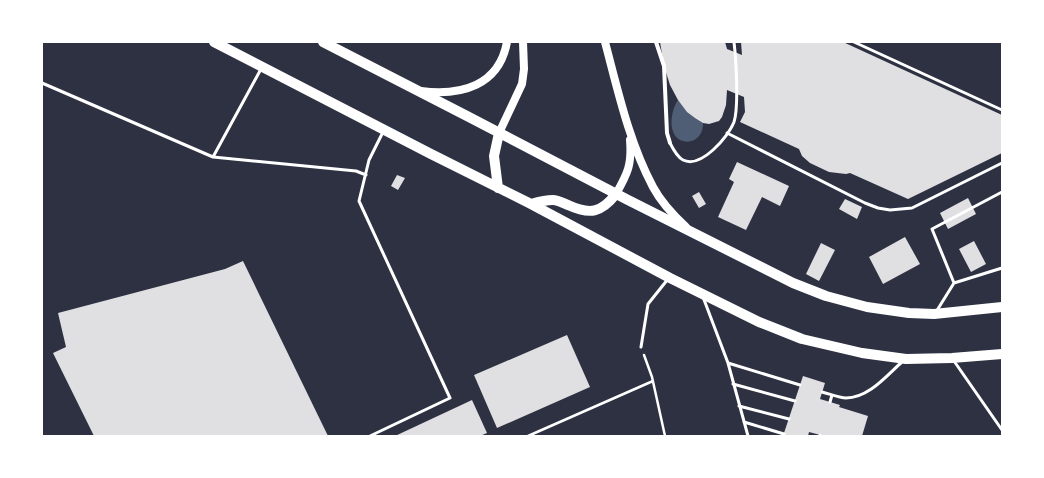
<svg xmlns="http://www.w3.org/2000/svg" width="1044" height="478" font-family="'Exo 2',sans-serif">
<rect width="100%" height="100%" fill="#2d3142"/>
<!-- water -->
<path fill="#4f5d75" d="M678,100l25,23c1,12 -10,23 -23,17 -13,-7 -9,-30 -2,-40z"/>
<!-- building -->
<path fill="#e0e0e3" d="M660,42h65l2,7 15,6 -1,-13h102l159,73v38l-94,46 -58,-26 -4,1 -17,-2 -19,-9 -8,-7 -3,-7 -59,-27 5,-10 -1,-15 -17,-7 -1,15 -4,12 -3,4 -10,3 -6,-1 -8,-5 -8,-6 -9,-12 -8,-15 -6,-19z
M737,162l52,24 -9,20 -18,-9 -16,33 -28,-13 16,-35 -5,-3z
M397,175l8,3 -7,12 -7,-4z
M699,192l7,12 -7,4 -7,-12z
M968,198l8,16 -28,15 -8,-16z
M845,199l17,8 -5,12 -18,-10z
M905,237l15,27 -37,20 -14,-27z
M974,241l12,23 -15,8 -12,-23z
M821,243l14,7 -16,31 -13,-7z
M243,261l85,175h-234l-41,-83 13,-6 -8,-34 167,-44z
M567,335l23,52 -93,41 -23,-53z
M803,376l22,7 -5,16 20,6 -1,2 29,9 -6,20h-38l-15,-4 -1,4h-25z
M472,400l15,33 -7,3h-85z"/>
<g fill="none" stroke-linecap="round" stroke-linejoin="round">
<!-- path -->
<path stroke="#fff" stroke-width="2.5" d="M644,355l8,22 13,59
M528,436l125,-55"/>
<!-- service -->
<path stroke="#fff" stroke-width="3" d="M854,42l148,68
M42,83l171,74 143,14 10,4
M727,133l138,70 13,5 12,2 22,-2 90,-45
M670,143c3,6 7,14 13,17 18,9 45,-23 51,-38 5,-15 2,-63 0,-80
M213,157l48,-88
M954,283l-22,-54 70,-37
M703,297l25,66 20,73
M936,312l18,-29 48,-15
M641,347l7,-43 20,-25
M954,361l48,69
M728,363l72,22
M733,384l62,17
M822,392c8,2 17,6 24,6 23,0 41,-23 57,-37
M830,402l2,-7
M739,406l50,13
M744,422l40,12
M370,436l80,-38 -91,-197 10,-41 14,-28
M820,436v-1"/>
<!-- minor -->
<path stroke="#fff" stroke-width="4" d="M656,42l8,24 3,67 3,10"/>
<!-- secondary -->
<path stroke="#fff" stroke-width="8" d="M605,42c13,49 24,100 48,145 8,15 20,28 33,40
M421,91c40,5 78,-5 86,-49
M499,133l23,-49 2,-15 -1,-27
M616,194c12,-21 16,-30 14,-54"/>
<!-- primary -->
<path stroke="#fff" stroke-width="10" d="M214,42l217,112 100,50 139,74 89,44 43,17 60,14 44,6 46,-1 50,-4
M323,42l144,74 161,84 165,83 33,13 41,11 42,6 25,1 68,-7
M498,188l-4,-32 5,-23
M531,204c7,-2 15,-4 22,-4 5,0 10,3 15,5 22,10 33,8 48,-11"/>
</g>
<!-- border -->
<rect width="1044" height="478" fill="none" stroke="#ffffff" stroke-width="86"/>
</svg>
